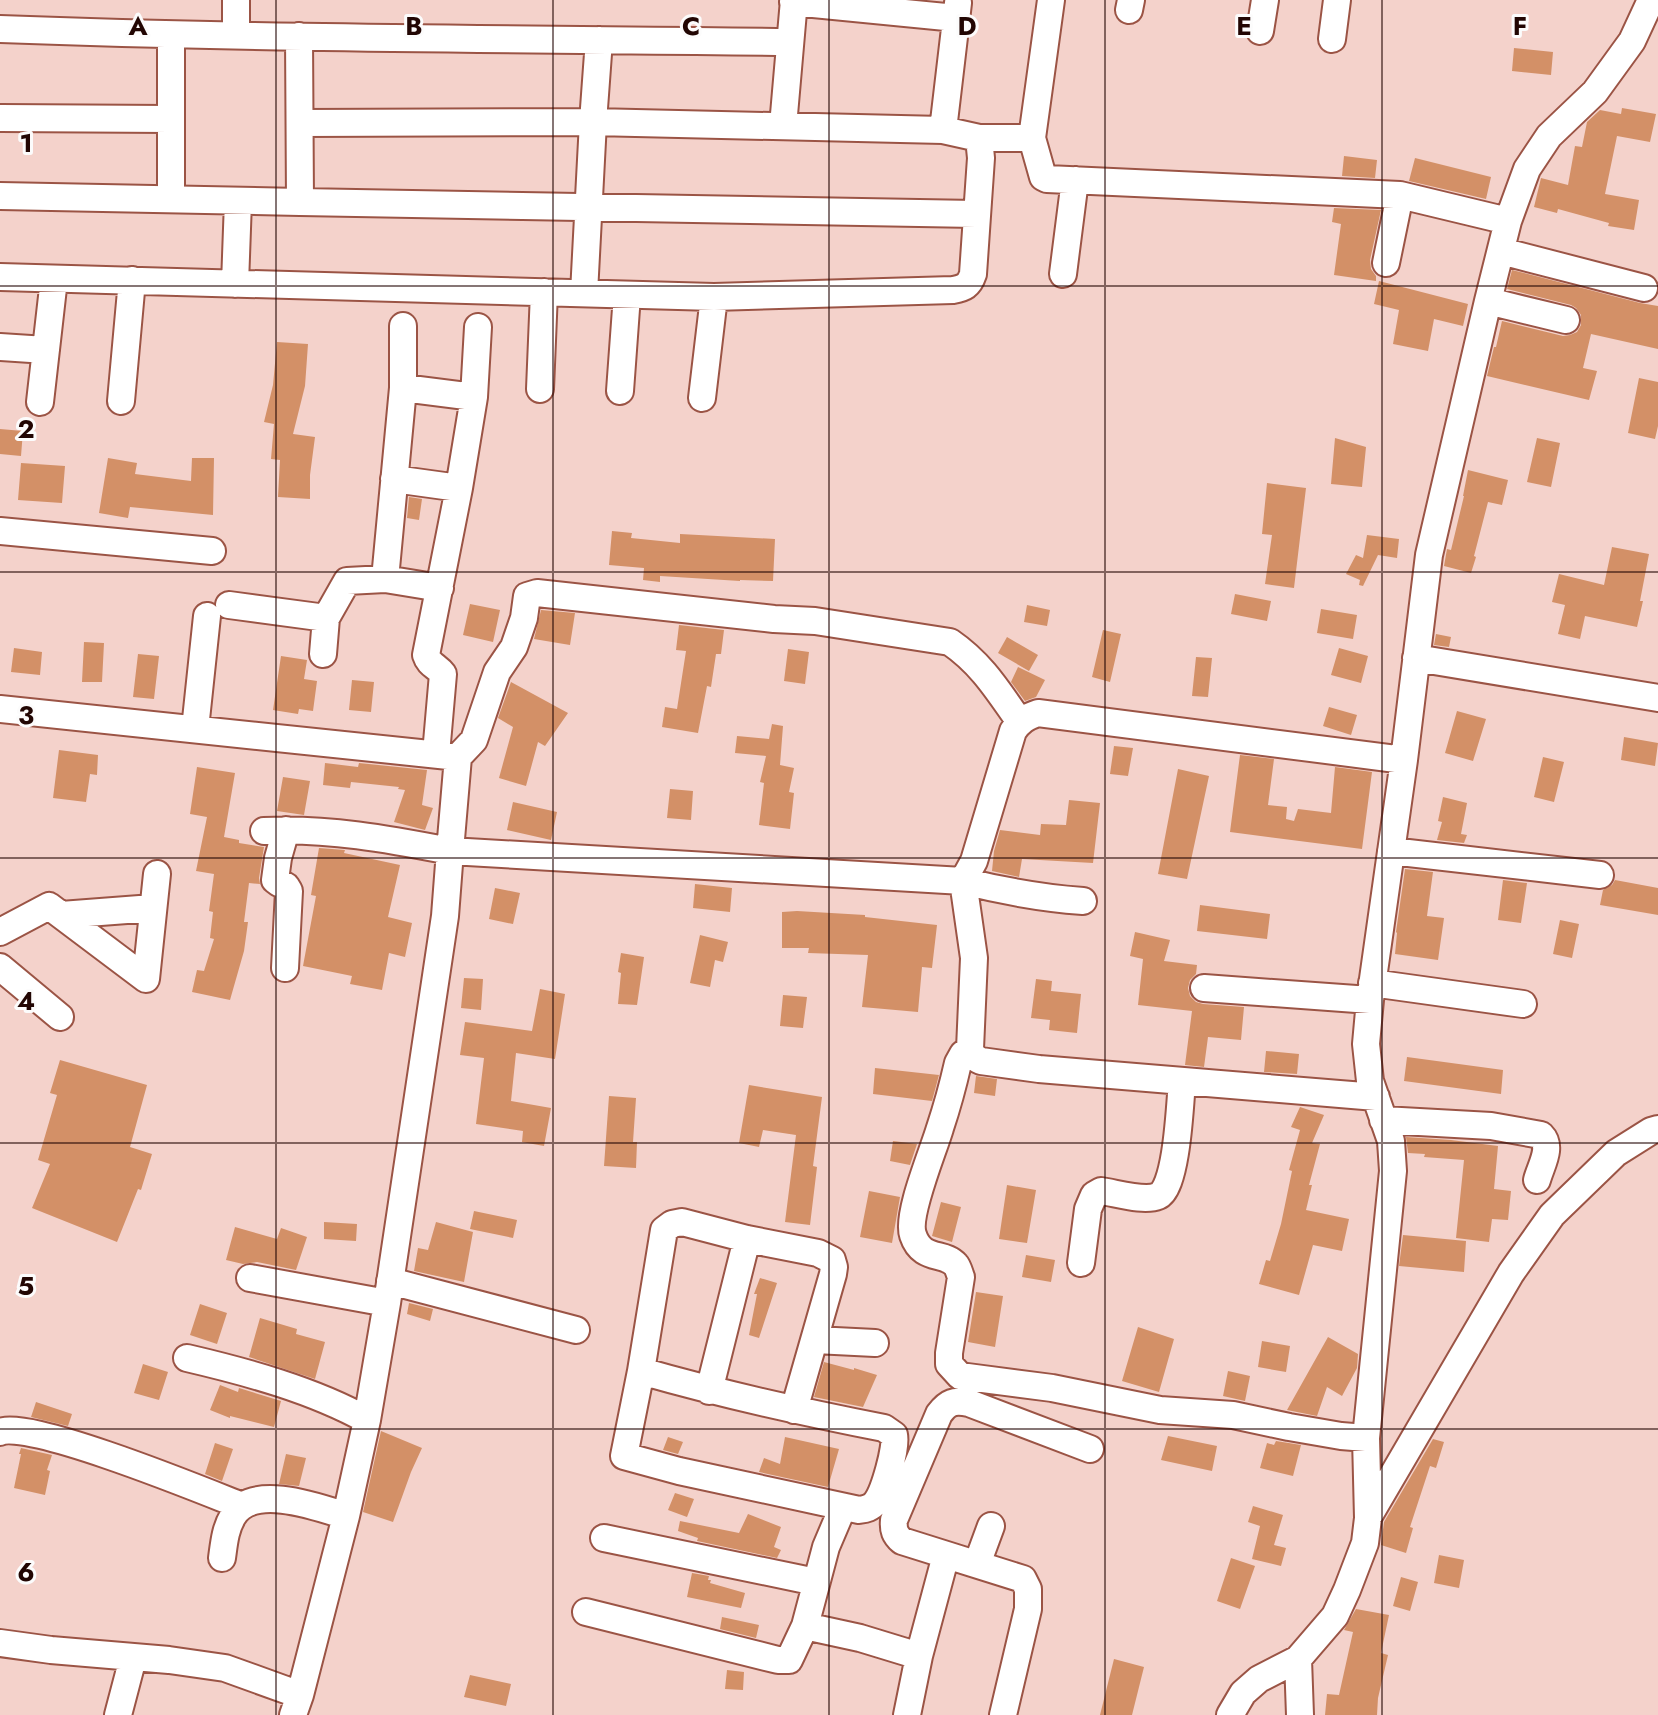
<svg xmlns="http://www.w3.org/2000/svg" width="1658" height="1715" font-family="Jost,sans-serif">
<rect width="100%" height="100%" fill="#f4d2cb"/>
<!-- building -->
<path fill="#d39067" d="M1514,48l39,4 -2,23 -39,-4z
M1622,108l34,6 -6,28 -33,-6 -12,58 34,6 -5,30 -26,-4 1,-3 -51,-14 -1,4 -23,-6 7,-29 27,7 7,-39 7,1 5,-25 13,-12 21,4z
M1344,156l33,4 -2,18 -33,-2z
M1415,158l76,19 -5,22 -77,-18z
M1334,208l47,2 -11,50 1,9 5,7v5l-42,-6 7,-51 -9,-2z
M1512,270l128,33 18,3v43l-67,-15 -8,34 14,3 -8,29 -102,-24 7,-29h2l6,-26 61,15 7,-1 7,-3 4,-7v-10l-5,-7 -5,-3 -64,-16z
M1379,281l89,23 -5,22 -29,-7 -6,32 -35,-7 6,-34 -25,-6z
M277,342l31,2 -3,42 -12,48 22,3 -5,38v24l-32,-2 2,-37 -9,-1 3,-35 -10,-2 9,-37z
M1639,378l19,4v44l-3,13 -27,-6z
M0,429l23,2 -2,25 -21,-2z
M1335,438l31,9 -4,40 -31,-3z
M1537,438l23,5 -9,44 -24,-5z
M108,458l29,5 -2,11 56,7 1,-23h22l-1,57 -83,-8 -2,11 -29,-5z
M21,463l44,3 -3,37 -44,-3z
M1468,470l40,10 -6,25 -14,-3 -14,54 2,1 -5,16 -27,-7 3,-17 4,1 13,-54h-1z
M1267,483l39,5 -12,100 -29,-4 7,-49 -10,-1z
M409,497l13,2 -3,21 -12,-2z
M612,531l20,2 -1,5 49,5v-9l95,5 -2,42 -33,-1v1l-80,-5v6l-17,-2 1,-12 -35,-3z
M1367,535l32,4 -2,19 -19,-3 -15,31 -4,-1 1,-5 -14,-6 10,-19 7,3z
M1612,547l37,7 -9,47h3l-6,26 -52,-11 -5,23 -22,-5 7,-29 -13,-3 7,-28 45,11z
M1235,594l36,7 -4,20 -36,-7z
M470,604l30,6 -7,32 -30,-7z
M1027,605l23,5 -3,16 -23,-4z
M1321,609l36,6 -4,24 -36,-6z
M541,610l34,3 -5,32 -36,-6z
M679,625l45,5 -3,24h-5l-5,33 -4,-1 -9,47 -36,-6 3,-20 12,2 9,-58 -10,-1z
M1103,630l18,4 -11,48 -18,-5z
M1436,634l15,3 -2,10 -15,-2z
M1007,637l31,18 -9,16 -31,-18z
M84,642l20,1 -2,39h-20z
M14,648l28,4 -2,23 -29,-3z
M1339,648l29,8 -7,27 -30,-8z
M788,649l21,3 -4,32 -21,-3z
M138,654l21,2 -5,43 -21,-2z
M281,656l26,4 -3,19 13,2 -4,30 -14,-2 -1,5 -25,-4z
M1196,657l16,1 -4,39 -16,-1z
M1018,667l27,13 -9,17 -11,4 -14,-19z
M352,680l22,2 -3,30 -22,-2z
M511,682l57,31 -23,33 -7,-4 -12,44 -27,-8 14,-51 -15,-9z
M1329,707l28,8 -6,20 -28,-9z
M1457,711l29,8 -13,42 -28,-8z
M772,724l11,2 -3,39 14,3 -5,24 5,1 -4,36 -31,-4 5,-42 -4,-1 6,-26 -31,-3 2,-17 32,3z
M1624,737l34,6 -3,23 -34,-6z
M1114,746l19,2 -5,28 -18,-2z
M59,750l39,5 -1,20 -7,-1 -4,28 -33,-4z
M1240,755l34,4 -6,46 19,2 -1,12 8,2 4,-12 33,4 4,-46 37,5 -10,77 -132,-17z
M1543,757l21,5 -10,40 -20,-5z
M325,763l33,4 1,-4 68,7 -5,35 11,3 -8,22 -31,-8 11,-32 -7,-1 1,-2 -48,-5 -1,6 -27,-3z
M197,767l38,6 -11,64 15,3v3l25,4 -5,31 1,6 -11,-1 -5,39h4l-4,29 -14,49 -38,-8 5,-22 7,1 10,-32 -4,-1 3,-26 -4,-1 5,-37 -18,-3 11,-54 -17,-3z
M1178,769l31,7 -22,103 -29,-5z
M283,777l27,4 -6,34 -27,-4z
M670,789l23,2 -2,29 -24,-2z
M1443,797l24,6 -6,31 6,1 -3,8 -27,-3 5,-18 -4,-1z
M1069,800l31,3 -7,60 -71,-4 -3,18 -27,-6 2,-20 6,-21 40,5 1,-11 25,1z
M513,802l44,10 -6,28 -44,-10z
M319,848l26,2 -1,3 56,12 -12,52 24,6 -7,34 -16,-4 -7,37 -32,-6 2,-8 -49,-10 13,-70 -5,-1z
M1405,869l28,3 -6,44 17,2 -6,42 -43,-6 2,-21 -1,-1z
M1503,880l24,3 -6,40 -23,-3z
M1615,880l43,8v27l-58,-10 3,-15 9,-5z
M695,884l37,4 -2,24 -37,-4z
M495,888l25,5 -7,31 -24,-5z
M1200,905l70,9 -3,25 -70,-8z
M797,911l68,4v2l72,8 -5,43 -10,-1 -4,45 -56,-5 6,-52 -60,-2 1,-5h-27v-36z
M1560,920l19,4 -7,34 -19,-4z
M1135,932l35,8 -6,21 33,4 -1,9 -6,6 -2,8 2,8 6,6 7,2 41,3 -3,33 -33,-3 -4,30 -19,-2 7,-54 -54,-6 5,-46 -13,-3z
M700,935l28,7 -5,20 -8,-2 -5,27 -20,-4z
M621,953l23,4 -7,48 -19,-1 3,-31 -3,-1z
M464,978l19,1 -2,31 -20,-2z
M1036,979l16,2 -1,10 30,3 -4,39 -28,-3 1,-10 -19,-2z
M540,989l25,5 -10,65 -39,-6 -5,48 40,7 -7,38 -22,-4 1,-11 -47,-7 8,-66 -24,-3 5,-33 67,9z
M783,995l24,2 -4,31 -23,-2z
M1266,1051l33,3 -2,20 -33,-2z
M1407,1057l96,13 -2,24 -97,-13z
M60,1060l87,25 -17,62 22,7 -11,36 -3,-1 -21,53 -85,-34 18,-44 -12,-4 19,-65 -7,-2z
M875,1068l64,7 -7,26 -59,-7z
M976,1076l21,3 -2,17 -21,-3z
M749,1085l73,12 -9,69 4,1 -7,58 -25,-3 11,-87 -33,-5 -4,17 -20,-4z
M609,1096l27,2 -3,44h4l-1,26 -32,-2z
M1300,1107l24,8 -12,28 8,1 -11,41h3l-6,25 43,9 -7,32 -29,-6 -14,50 -40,-11 7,-24 4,1 11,-37 11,-53 -3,-1 11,-40 -9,-3z
M1406,1137l45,3 47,6 -4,43 17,2 -3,29 -16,-1 -3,23 -33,-4 8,-78 -40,-3 1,-3 -17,-1z
M893,1141l24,3 -7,21 -20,-4z
M1007,1185l29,5 -9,53 -28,-4z
M869,1191l31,6 -8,46 -32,-6z
M941,1202l20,5 -9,35 -20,-6z
M474,1211l43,9 -4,18 -43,-9z
M324,1222l33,2 -1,17 -32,-2z
M436,1222l37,10 -9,50 -50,-11 4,-23 10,2z
M235,1227l42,12 4,-11 26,9 -11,33 -39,-8 -14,2 -17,-4z
M1403,1235l63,6 -2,31 -65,-6z
M1026,1255l29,5 -4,22 -29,-5z
M760,1278l17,5 -18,55 -10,-3 8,-41h-3z
M976,1292l27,4 -8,51 -27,-5z
M409,1303l24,6 -3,12 -23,-7z
M200,1304l27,9 -10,31 -27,-9z
M260,1318l37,11 -1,5 29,8 -10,37 -66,-22z
M1138,1327l36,12 -15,53 -37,-11z
M1328,1337l30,17 -1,14 -15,28 -15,-9 -10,29 -30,-6z
M1262,1341l28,5 -4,26 -28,-5z
M824,1362l30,8v-2l23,7 -14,32 -49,-10z
M143,1364l25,8 -9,28 -25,-7z
M1228,1371l22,5 -5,25 -22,-5z
M220,1385l18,7 1,-4 42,13 -7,26 -44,-11v2l-20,-8z
M36,1402l36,12 -4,12 -37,-9z
M381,1431l41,17 -11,24 -18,50 -30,-10z
M1168,1436l49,10 -5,25 -51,-11z
M668,1437l15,5 -5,12 -15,-4z
M785,1437l54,12 -11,38 -69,-15 5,-14 16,6z
M1433,1439l11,3 -8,26 -6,-2 -20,61 3,1 -7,25 -25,-8 3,-23z
M1276,1441l25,4 -8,31 -33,-8 7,-25 7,2z
M215,1443l18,6 -11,32 -17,-7z
M21,1448l31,7 -5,15 3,1 -5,24 -31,-7 7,-34h-2z
M286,1454l20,4 -7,28 -20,-2z
M675,1493l19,6 -7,18 -19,-7z
M1253,1506l30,9 -9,30 12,3 -5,18 -29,-7 8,-33 -12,-4z
M748,1514l33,13 -7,20 7,3 -4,8 -80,-17 1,-3 -20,-7 2,-10 59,12z
M1439,1555l25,5 -5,28 -25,-5z
M1231,1558l24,8 -15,43 -23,-8z
M692,1573l17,3 -1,4h3l-1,3 35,10 -4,15 -54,-11z
M1401,1577l17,5 -8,29 -17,-5z
M1356,1609l33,6 -8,38 7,2 -10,43 -1,17h-52l2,-21 12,1 14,-63 -9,-2z
M722,1617l37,8 -3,13 -36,-9z
M1114,1659l30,8 -12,48h-32z
M727,1670l17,2 -1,18 -18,-1z
M470,1675l41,9 -5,22 -42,-9z"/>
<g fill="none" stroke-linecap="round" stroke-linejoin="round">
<!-- street casing -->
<g stroke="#9b5445" stroke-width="30">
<path id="street" d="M236,0v35
M1051,0l-19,138 11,39 4,2 353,16
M793,2l163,16
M1129,10l2,-10
M0,29c263,10 527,10 790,13
M1260,31l5,-31
M171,36v163
M1332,39l5,-39
M0,118l170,1
M783,126l11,-126
M943,130l15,-127
M979,138h53
M0,196l300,6 -1,-166
M300,202l676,12
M1501,251l143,37
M1386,263l14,-68 108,26
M1063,274l12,-94
M0,277l714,20 239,-7c11,-2 16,-4 20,-16l8,-116 -2,-20 -36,-8 -350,-8 -292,1
M235,284l3,-83
M584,293l9,-171 6,-82
M1488,301l78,19
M0,347l46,3
M403,388l71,9
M540,389l4,-97
M620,391l7,-96
M702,398l12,-101
M121,401l11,-121
M40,402l14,-123
M394,479l65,9
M0,531l212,20
M385,579l18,-191v-62
M229,605l97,13
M323,654l3,-36 21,-37 38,-2 55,9
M1416,658l242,40
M0,709l458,48 -8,94 513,30 11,-20 39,-130c7,-10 13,-14 25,-18l366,47
M195,729l12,-113
M436,754l7,-80c-6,-8 -14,-9 -17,-19l33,-167 15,-91 4,-70
M458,757l16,-17 23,-68 17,-25 10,-29 3,-22 10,-3 237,26 41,2 135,21c32,22 48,49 70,80
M264,831c64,-3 124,8 186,20l-5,65 -58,387 -20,117 -21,96 -46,179 -7,20
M1391,851l209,24
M1083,901c-41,-3 -80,-10 -120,-20l11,77 -4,91c2,6 4,9 11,12l58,8 337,28
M61,915l92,-7
M0,932l49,-26 97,73 11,-105
M0,967l60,50
M285,968l4,-77 -3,-5 -7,-3 -4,-3 3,-22 8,-28
M1372,983l151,21
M1204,988l166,12
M970,1049l-7,5 -5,9c-5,22 -11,44 -18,65 -7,24 -34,87 -27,107 9,27 31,16 43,30 2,2 4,10 5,12l-12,76v11l11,12 92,12 108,22 73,5 56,12 52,9 25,2
M1383,1120l108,6 50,9c12,12 0,30 -4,45
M1081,1263l7,-54 6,-14 7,-4c15,2 43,11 57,5 19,-8 22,-93 24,-115
M250,1278l137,25
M390,1281l186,49
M815,1340l60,3
M187,1358c60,14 126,32 180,62
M641,1371c80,23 161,41 243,57l10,7c3,12 -10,57 -18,67 -5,6 -10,7 -17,8l-180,-39 -55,-15 17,-85 23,-141 8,-6 10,-2 65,17 71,14 14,7 2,7 -1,7 -39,136
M709,1391l38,-152
M0,1432c28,-13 204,59 242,74
M1370,1514l141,-241 41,-58 64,-62 35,-22 7,-2
M604,1538l212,44
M222,1558c2,-14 3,-29 11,-42 19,-33 85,-9 113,0
M977,1564l14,-38
M586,1612l192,48h11l16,-34 21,-79 17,-40
M805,1626l55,12 59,18 -12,59
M0,1643l51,7 118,10 56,8 75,27
M919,1656l27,-101
M1298,1659l2,56
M118,1715l15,-57
M1003,1715l25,-106v-20l-5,-10 -121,-38c-7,-6 -9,-11 -8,-21l45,-106c9,-12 15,-14 30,-11l121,46
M1230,1715l13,-22 16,-14 39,-20 37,-43 12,-26 18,-47 3,-25 -2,-80 27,-267 -2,-30 -21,-60 -4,-37 4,-44 34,-240 25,-205 59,-254 20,-80 19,-52 22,-33 46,-44 37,-51 19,-41"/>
</g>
<!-- street -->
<use href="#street" stroke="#fff" stroke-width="26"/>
</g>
<!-- grid -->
<path fill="none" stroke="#220603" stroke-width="2" stroke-opacity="0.55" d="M276,0v1715M553,0v1715M829,0v1715M1105,0v1715M1382,0v1715M0,286h1658M0,572h1658M0,858h1658M0,1143h1658M0,1429h1658"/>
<g font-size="26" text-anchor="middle" font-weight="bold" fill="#220603" stroke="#fcfcfc" stroke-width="6" stroke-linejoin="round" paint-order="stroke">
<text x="138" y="35">A</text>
<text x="414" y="35">B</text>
<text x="691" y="35">C</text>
<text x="967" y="35">D</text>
<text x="1244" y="35">E</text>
<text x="1520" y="35">F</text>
<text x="26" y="152">1</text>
<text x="26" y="438">2</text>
<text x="26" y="724">3</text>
<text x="26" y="1010">4</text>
<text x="26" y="1295">5</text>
<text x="26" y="1581">6</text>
</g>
</svg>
